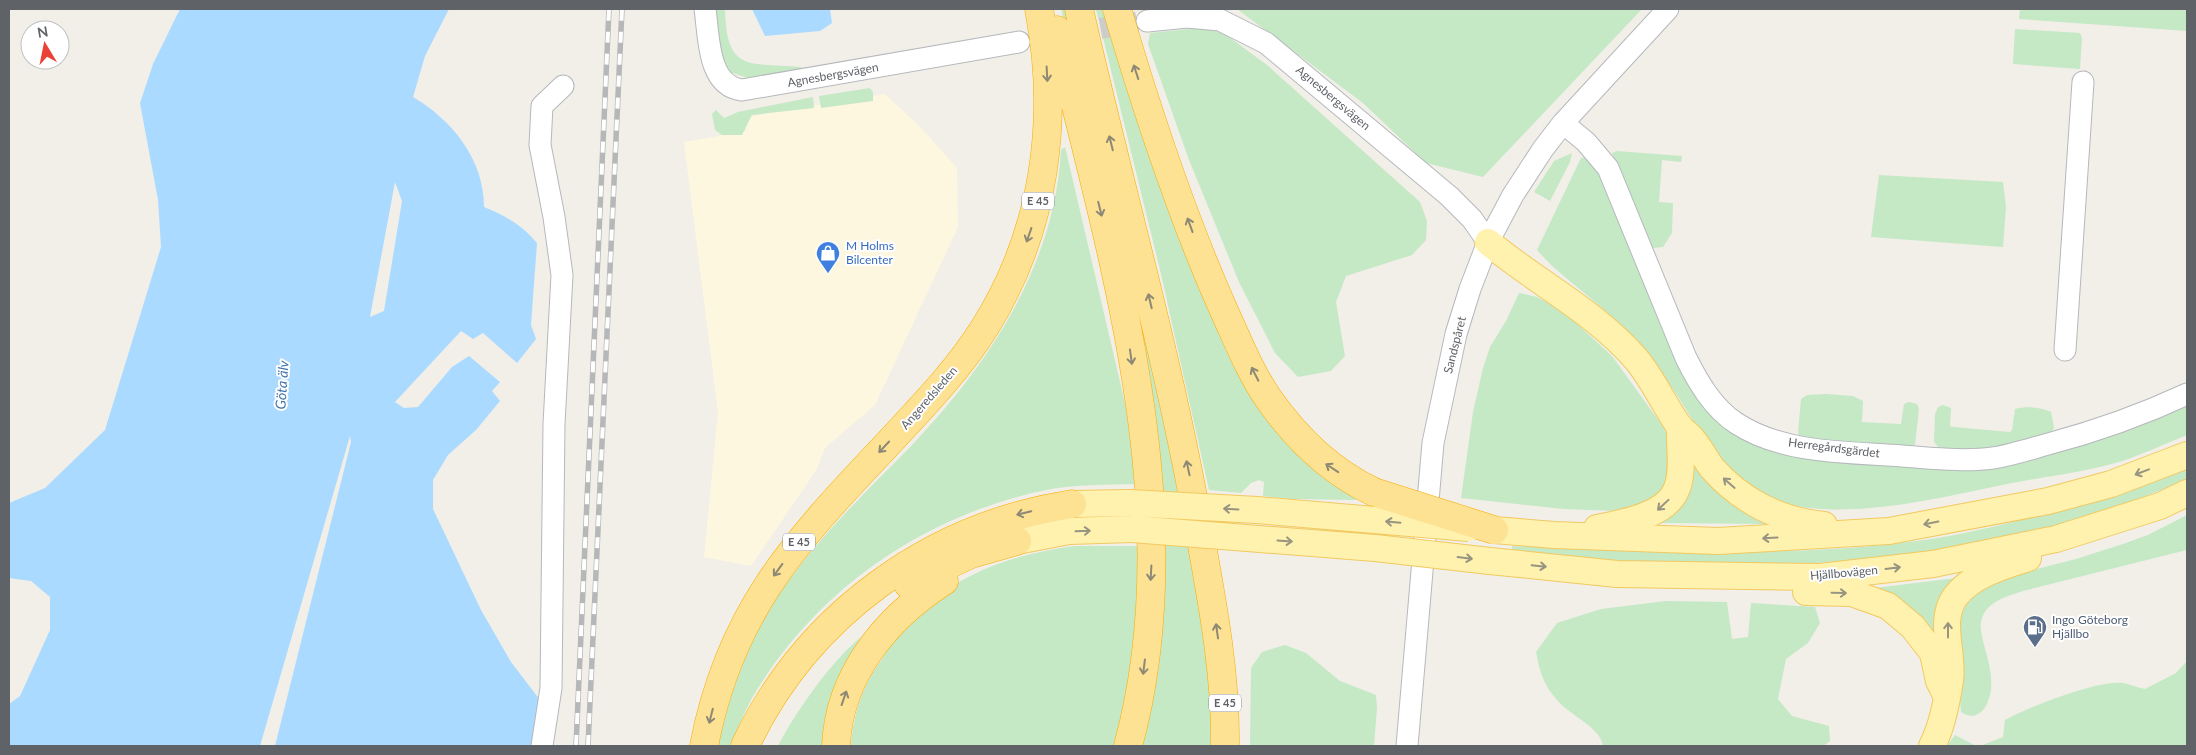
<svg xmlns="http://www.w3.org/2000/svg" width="2196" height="755" font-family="Lato,sans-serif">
<rect width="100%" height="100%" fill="#f1efe8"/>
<!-- commercial -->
<path fill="#fef7e0" d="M885,94l34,32 38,42 1,59 -83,178 -50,43 -8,21 -66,97 -47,-9 14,-144 -34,-271 62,-11 -1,-14z"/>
<!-- green -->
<path fill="#c5e8c5" d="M714,9h11c1,66 27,53 76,58l4,5 -51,8 -24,-8 -7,-14z
M1061,9h5c36,148 73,296 105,446 19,91 44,198 40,291h-70l17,-104 -66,-504z
M1096,9h11l184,438 30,29 32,20 3,4 -64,-1 -29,-3 1,-14 -5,-2 -8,3 -10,10 -32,-3 -48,-216z
M1237,9h405l-159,168 -57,-14 -63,-60z
M2020,9h167v22l-168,-12z
M1198,28l24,4 45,33 153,137 7,19 -1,19 -14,15 -66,21 -10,26 9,54 -14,15 -33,6 -23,-24 -36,-71 -50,-122 -41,-116 2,-11z
M2015,29l65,4 2,5 -2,31 -67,-5z
M870,88l3,4v9l-52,7 -2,-12z
M813,97l1,11 -62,7 -10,20h-20l-7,-5 -3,-16 4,-4 8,8 14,-6z
M1065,147l60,256 12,81c-30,1 -61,0 -91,6 -122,25 -231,100 -294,208 -8,15 -15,32 -22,48h-12c12,-52 28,-101 58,-147 38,-58 89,-106 137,-155 77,-81 142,-180 148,-294z
M1617,151l65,5 -1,6 -19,-2 -3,42 14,1 -1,30 -9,14 -10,1 -4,-4 -37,-91z
M1572,153l-2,9 -20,39 -16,-9 20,-31z
M1586,157l12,12 25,54 114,210 213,34 237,-66v34c-21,8 -43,19 -65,26 -36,11 -73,15 -110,22 -71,14 -198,49 -262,5 -40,-27 -58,-75 -87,-113 -11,-15 -24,-30 -37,-44 -27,-30 -63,-51 -89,-81l44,-92z
M1879,175l124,7 3,25 -3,40 -132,-10z
M1519,293l18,4 15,8 23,17 37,34 52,72 6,16 -1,36 -20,25 -32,6 -54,-2 -102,-11 12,-86 10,-44 7,-21 16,-26z
M1826,394l27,2 10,5 -1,21 39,2 3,-20 5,-2 8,2 2,5 -4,36 -6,2 -96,-6 -14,-4 -1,-5 3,-33 6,-4z
M1943,405l8,3 -1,18 4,1 56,5 2,-2 3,-21c11,-3 26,-2 36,3l3,16 -4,6 -70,17 -41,-3 -5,-6 1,-28 3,-7z
M1691,457l77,67 -109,-1z
M2187,467v13c-56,22 -113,43 -172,56 -123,27 -250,34 -375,27 -43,-2 -85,-8 -128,-11v-6c147,4 297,15 443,-11 80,-15 155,-42 232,-68z
M2187,515v35l-164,41c-15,5 -35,10 -41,27 -7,19 18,53 6,83 -2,6 -6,12 -12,14 -5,2 -10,0 -15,-3l-6,-87 17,-33 41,-17 63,-16 47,-15 25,-9z
M1074,546h66l-6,107 -18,93h-265c1,-23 8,-48 19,-68 6,-12 16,-22 20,-35 18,-17 37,-40 58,-54 37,-25 82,-37 126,-43z
M1956,578l-20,58 -61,-48z
M1666,601l61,1 5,37 16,-2 3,-34 64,4 5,16 -12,20 -22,16 -8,40 14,17 37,10 1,15 -7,5h-220c-2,-18 -33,-31 -44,-44 -15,-16 -19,-29 -23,-50l21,-29 44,-14z
M867,633c-21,37 -43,70 -44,113h-45c16,-32 59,-94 89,-113z
M1285,645l21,8 34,28 36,14 1,13 -3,38h-124l1,-78 11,-16z
M2187,661v85h-207l23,-9 2,-17c24,-13 92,-40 118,-37 7,1 15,5 22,6l31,-16z
M1955,735l21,11h-29z"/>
<!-- water -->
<path fill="#aadaff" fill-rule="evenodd" d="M180,9h269l-24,47 -12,41c39,23 71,62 71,110 22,9 38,18 53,36l-6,82 5,14 -19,24 -34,-30 -10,6 -12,-8 -66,71 9,6 14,-1 34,-40 17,-11 31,26 -8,9 8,10 -24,29 -28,25 -15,25v29l48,101 30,52 29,38 -6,46h-259l76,-304 -1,-6 -90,310h-251v-42l11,-8 30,-66v-33l-19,-16 -22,-3v-75l36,-15 60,-58 56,-183 -3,-47 -18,-97 13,-39zM395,182l7,19 -18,110 -14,6z
M752,9h78l2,14 -12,8 -55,5z"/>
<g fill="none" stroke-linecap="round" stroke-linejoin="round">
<!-- minor-tunnel -->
<path stroke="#ccccc8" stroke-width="21" stroke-dasharray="21 11" stroke-linecap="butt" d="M1069,34l68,-12"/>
<!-- minor casing -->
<g stroke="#b5b8bc" stroke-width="23">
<path id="minor" d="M705,9c4,26 2,77 37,81l277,-48
M1147,21l40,-4 33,3 46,23 183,153 23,23 16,23
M1563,123l23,19 22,26 78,190c12,24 27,50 50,65 47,31 112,29 166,33 29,2 62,6 91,2 19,-3 37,-9 55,-14 49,-13 94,-29 139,-50
M2065,350l18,-268
M542,746l9,-58 3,-264 8,-149 -8,-58 -14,-72 2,-39 21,-20
M1407,746l26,-303 23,-109 14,-45 18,-47 25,-47 30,-46 20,-26 105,-114"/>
</g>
<!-- major casing -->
<g stroke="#f2c960" stroke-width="28">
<path id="major" d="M1488,242c48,40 106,69 148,117 17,20 28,46 43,67 4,5 10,9 14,14 7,8 12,19 19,28 29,33 68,53 112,57
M1072,504l58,-1
M1597,528c25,-5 70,-12 80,-40 7,-18 2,-42 3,-61
M1494,530l60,5 164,6 171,-10 159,-30 63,-17 76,-29
M1017,541l52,-10 63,-2
M1490,561l127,13 203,3 113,-13 123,-25 104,-33 27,-13
M1806,592l46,1 36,13 25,21 20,26 6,28 7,14
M1932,746c10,-19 15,-45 18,-66 4,-26 -12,-59 5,-83 16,-22 48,-31 73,-39"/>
</g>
<!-- highway casing -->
<g stroke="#f9ab00" stroke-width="29">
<path id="highway" d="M1079,9c39,173 89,345 120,520 13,72 27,143 26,217
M1117,9c30,102 64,206 108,304 13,28 25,59 43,85 28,40 61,73 106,94
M1057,30c55,227 135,483 71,716
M908,584l63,-30 46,-13
M704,746c25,-132 89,-202 178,-296 36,-39 75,-78 103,-123 60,-96 75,-208 54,-318
M745,746c61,-130 185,-220 327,-242
M836,746c3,-71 50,-128 108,-165"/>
</g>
<!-- minor -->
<use href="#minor" stroke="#fff" stroke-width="21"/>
<!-- major -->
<use href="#major" stroke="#fff2af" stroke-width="26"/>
<!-- highway -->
<use href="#highway" stroke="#fde293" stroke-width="28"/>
<!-- rail casing -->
<g stroke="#b6b7b8" stroke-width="5.5">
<path id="rail" d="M576,746l33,-737
M588,746l34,-737"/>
</g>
<!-- rail -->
<use href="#rail" stroke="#fff" stroke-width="4" stroke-dasharray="11" stroke-linecap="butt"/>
<!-- major-bridge casing -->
<g stroke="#f2c960" stroke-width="28" stroke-linecap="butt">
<path id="major-bridge" d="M1130,503l127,7 212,18
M1132,529l243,19 115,13"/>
</g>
<!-- highway-bridge casing -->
<g stroke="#f9ab00" stroke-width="29" stroke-linecap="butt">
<path id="highway-bridge" d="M1374,492l120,38"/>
</g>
<!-- major-bridge -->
<use href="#major-bridge" stroke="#fff2af" stroke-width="26"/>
<!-- highway-bridge -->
<use href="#highway-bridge" stroke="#fde293" stroke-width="28"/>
</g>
<!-- one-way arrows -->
<defs><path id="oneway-shaft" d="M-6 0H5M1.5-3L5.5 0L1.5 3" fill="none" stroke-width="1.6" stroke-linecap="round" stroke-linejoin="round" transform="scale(1.25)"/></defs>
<g stroke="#8e8975">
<use href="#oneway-shaft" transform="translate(1136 72) rotate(-108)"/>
<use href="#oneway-shaft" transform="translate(1047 74) rotate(87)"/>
<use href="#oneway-shaft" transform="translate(1111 143) rotate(-104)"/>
<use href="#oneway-shaft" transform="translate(1100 209) rotate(76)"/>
<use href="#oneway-shaft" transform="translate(1190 225) rotate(-110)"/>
<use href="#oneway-shaft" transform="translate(1029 235) rotate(109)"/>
<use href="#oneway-shaft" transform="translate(1150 301) rotate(-103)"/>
<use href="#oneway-shaft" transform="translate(1131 357) rotate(82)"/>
<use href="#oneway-shaft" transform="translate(1255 374) rotate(-117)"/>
<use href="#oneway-shaft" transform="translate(884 447) rotate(133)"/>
<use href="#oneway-shaft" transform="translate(1188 468) rotate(-102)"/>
<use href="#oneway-shaft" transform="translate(1332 468) rotate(-146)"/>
<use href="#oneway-shaft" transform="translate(1024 513) rotate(166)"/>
<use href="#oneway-shaft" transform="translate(778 570) rotate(126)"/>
<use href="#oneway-shaft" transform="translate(1151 573) rotate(93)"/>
<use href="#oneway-shaft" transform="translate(1217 631) rotate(-98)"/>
<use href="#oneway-shaft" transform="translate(1144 667) rotate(97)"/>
<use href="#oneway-shaft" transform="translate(844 698) rotate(-71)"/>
<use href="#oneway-shaft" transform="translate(711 716) rotate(104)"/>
</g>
<g stroke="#979581">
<use href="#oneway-shaft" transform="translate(2142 472) rotate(159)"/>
<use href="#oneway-shaft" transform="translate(1729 483) rotate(-139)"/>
<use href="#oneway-shaft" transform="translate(1663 505) rotate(137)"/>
<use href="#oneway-shaft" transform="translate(1231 509) rotate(-177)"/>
<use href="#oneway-shaft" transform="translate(1393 522) rotate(-175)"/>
<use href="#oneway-shaft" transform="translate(1931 523) rotate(169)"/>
<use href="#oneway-shaft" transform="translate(1083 531) rotate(-2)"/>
<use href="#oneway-shaft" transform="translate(1770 538) rotate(177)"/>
<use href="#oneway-shaft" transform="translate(1285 541) rotate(4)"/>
<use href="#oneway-shaft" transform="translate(1465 558) rotate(7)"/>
<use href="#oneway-shaft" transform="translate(1539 566) rotate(6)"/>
<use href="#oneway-shaft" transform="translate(1893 568) rotate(-7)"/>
<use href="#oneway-shaft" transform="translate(1839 593) rotate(1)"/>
<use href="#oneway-shaft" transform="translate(1948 630) rotate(-90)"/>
</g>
<!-- icons -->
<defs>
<g id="shop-pin" transform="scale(1.25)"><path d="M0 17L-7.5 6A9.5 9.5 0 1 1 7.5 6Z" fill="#3f7fe0" stroke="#fff"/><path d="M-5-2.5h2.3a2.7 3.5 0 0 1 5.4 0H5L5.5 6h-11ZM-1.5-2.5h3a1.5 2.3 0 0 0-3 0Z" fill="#fff"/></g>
<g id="fuel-pin" transform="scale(1.25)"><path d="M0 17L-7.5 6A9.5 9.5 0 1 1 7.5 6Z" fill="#5c6f8a" stroke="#fff"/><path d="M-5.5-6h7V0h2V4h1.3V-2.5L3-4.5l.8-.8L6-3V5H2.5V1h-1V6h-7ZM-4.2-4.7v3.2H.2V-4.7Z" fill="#fff"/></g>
</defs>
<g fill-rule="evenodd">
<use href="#shop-pin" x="828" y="253"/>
<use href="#fuel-pin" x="2035" y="627"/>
</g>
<g text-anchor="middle" stroke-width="4" stroke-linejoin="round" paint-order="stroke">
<!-- shield labels -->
<g fill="#fff" stroke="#8f9295" stroke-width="1">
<rect x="1022" y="192.5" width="32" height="17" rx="4"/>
<rect x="783" y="533.5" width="32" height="17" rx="4"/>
<rect x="1209" y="694.5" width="32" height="17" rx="4"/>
</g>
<g font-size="11" font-weight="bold" fill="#5f6368">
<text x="1038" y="205">E 45</text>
<text x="799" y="546">E 45</text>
<text x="1225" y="707">E 45</text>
</g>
<!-- street labels -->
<g font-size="12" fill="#5f6368" stroke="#fff">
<text transform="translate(833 75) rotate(-10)" y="4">Agnesbergsvägen</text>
<text transform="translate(1333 98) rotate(40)" y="4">Agnesbergsvägen</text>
<text transform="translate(1455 345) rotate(-76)" y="4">Sandspåret</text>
<text transform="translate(929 398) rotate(-49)" y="4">Angeredsleden</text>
<text transform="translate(1834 448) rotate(7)" y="4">Herregårdsgärdet</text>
<text transform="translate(1844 573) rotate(-5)" y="4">Hjällbovägen</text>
</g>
<!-- shop labels -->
<g font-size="12" fill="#366cbe" stroke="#fff" text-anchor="start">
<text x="846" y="250">M Holms<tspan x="846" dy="14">Bilcenter</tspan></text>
</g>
<!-- service labels -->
<g font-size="12" fill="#4e5e75" stroke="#fff" text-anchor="start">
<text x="2052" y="624">Ingo Göteborg<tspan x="2052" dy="14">Hjällbo</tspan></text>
</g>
<!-- water labels -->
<g font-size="14" font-style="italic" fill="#4174aa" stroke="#fff">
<text transform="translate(282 385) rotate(-86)" y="5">Göta älv</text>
</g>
</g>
<!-- border -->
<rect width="2196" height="755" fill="none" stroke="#5f6368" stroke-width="20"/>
<!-- north arrow -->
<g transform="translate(45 45) rotate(350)"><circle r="24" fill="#ffffff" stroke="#bfc1c3"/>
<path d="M0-4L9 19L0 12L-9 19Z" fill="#ea4335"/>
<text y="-8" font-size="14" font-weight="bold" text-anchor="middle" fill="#5f6368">N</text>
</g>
</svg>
